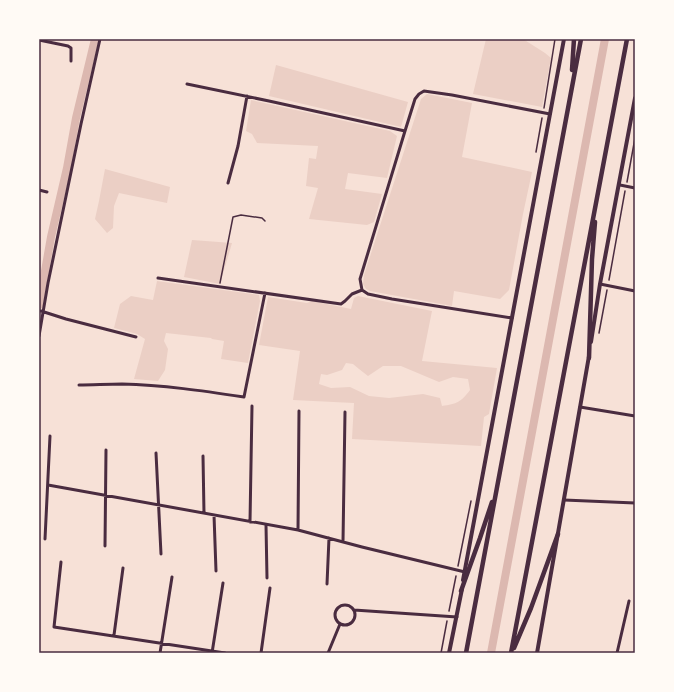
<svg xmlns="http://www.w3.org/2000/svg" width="674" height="692" font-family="'Public Sans',sans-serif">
<rect width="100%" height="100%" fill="#f7e1d7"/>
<!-- green -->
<path fill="#ebcfc5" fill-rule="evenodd" d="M486,39h37l22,14 6,5 -9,49 -69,-13z
M276,65l132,37 -7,25 -132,-31z
M427,94l45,9 -10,54 70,15 -9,42 -14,76 -9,9 -46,-8 -2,15 -82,-15 -4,-2 -3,-5 1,-9 57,-176z
M251,100l139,31 7,5 -10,42 -39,-5 -3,16 37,5 -8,28 -7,3 -58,-6 9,-31 -12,-2 3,-28 7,1 2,-13 -61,-3 -5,-9 -6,-3z
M105,169l65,18 -3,16 -48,-10 -5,13 -1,22 -6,5 -12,-14 4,-18z
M192,240l40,3 -12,41 -36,-7z
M157,281l102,14 1,6 -12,62 -27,-4 3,-18 -12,-2 -1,-1 -45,-5 -2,8 4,8 -3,21 -7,11 -24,-2 11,-40 -8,-5 -23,-6 6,-24 11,-8 22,4z
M358,296l74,15 -10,50 75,7 -8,46 -5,3 -3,29 -129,-7 2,-36 -61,-3 7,-49 -41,-6 9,-48 39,6 5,-2 39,8 3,-11zM346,363l7,1 6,5 9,7 15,-10h18l38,16 14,-5 15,2 2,11c-9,12 -13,14 -28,16l-2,-8 -17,-4 -34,4 -20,-2 -19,-9 -19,1 -12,-4 2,-10 6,1 15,-5z"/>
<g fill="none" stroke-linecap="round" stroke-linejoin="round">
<!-- canal -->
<path stroke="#dcb8b0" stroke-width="8" d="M39,305l12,-68 16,-69 9,-50 19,-79
M491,653l114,-614"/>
<!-- path -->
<path stroke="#4a2c40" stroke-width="1.5" d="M544,108l11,-69
M536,152l6,-34
M627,182l8,-44
M609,280l16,-89
M220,283l13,-66 8,-2 21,3 3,3
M599,333l8,-43
M458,566l13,-65
M449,611l7,-35
M441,653l6,-32"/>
<!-- minor -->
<path stroke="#4a2c40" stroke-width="3" d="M39,40l29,6 3,2v13
M187,84l82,17 136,30
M228,183l10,-37 9,-50
M620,185l15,3
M39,190l8,2
M158,278l183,26 4,-3 7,-7 10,-4 6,4 24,5 120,19
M600,284l35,7
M362,290l-2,-11 45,-148 10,-32 4,-5 5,-3 28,4 98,19
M41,311l25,8 70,18
M39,336l9,-53 33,-159 19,-85
M79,385c14,0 28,-1 43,-1 41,1 82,7 122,13l21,-104
M580,407l55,9
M156,453l5,101
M203,456l1,57
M48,485l250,45 64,17 103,25
M564,500l71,3
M214,515l2,56
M250,522l2,-116
M266,525l1,53
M298,530l1,-119
M45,539l5,-103
M343,542l2,-130
M105,546l1,-96
M61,562l-7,65 171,26
M327,584l2,-46
M335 615a10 10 0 1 1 20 0a10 10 0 1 1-20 0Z
M354,610l103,7
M114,635l9,-67
M160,653l12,-76
M212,653l11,-70
M261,653l9,-65
M328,653l12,-29
M617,653l12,-52"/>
<!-- tertiary -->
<path stroke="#4a2c40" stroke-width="4" d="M591,342l9,-58 35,-186
M463,580l101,-541
M449,653l13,-64
M537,653l52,-297"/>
<!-- secondary -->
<path stroke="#4a2c40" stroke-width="4.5" d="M572,70l2,-31
M589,358l3,-99 3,-37
M461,591l19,-53 12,-36
M514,648l17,-40 27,-74
M466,653l115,-614
M511,653l116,-614"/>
</g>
<!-- border -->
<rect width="674" height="692" fill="none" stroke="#fffaf5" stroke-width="80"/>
<rect x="40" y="40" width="594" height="612" fill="none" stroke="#4a2c40" stroke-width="1.5"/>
</svg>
